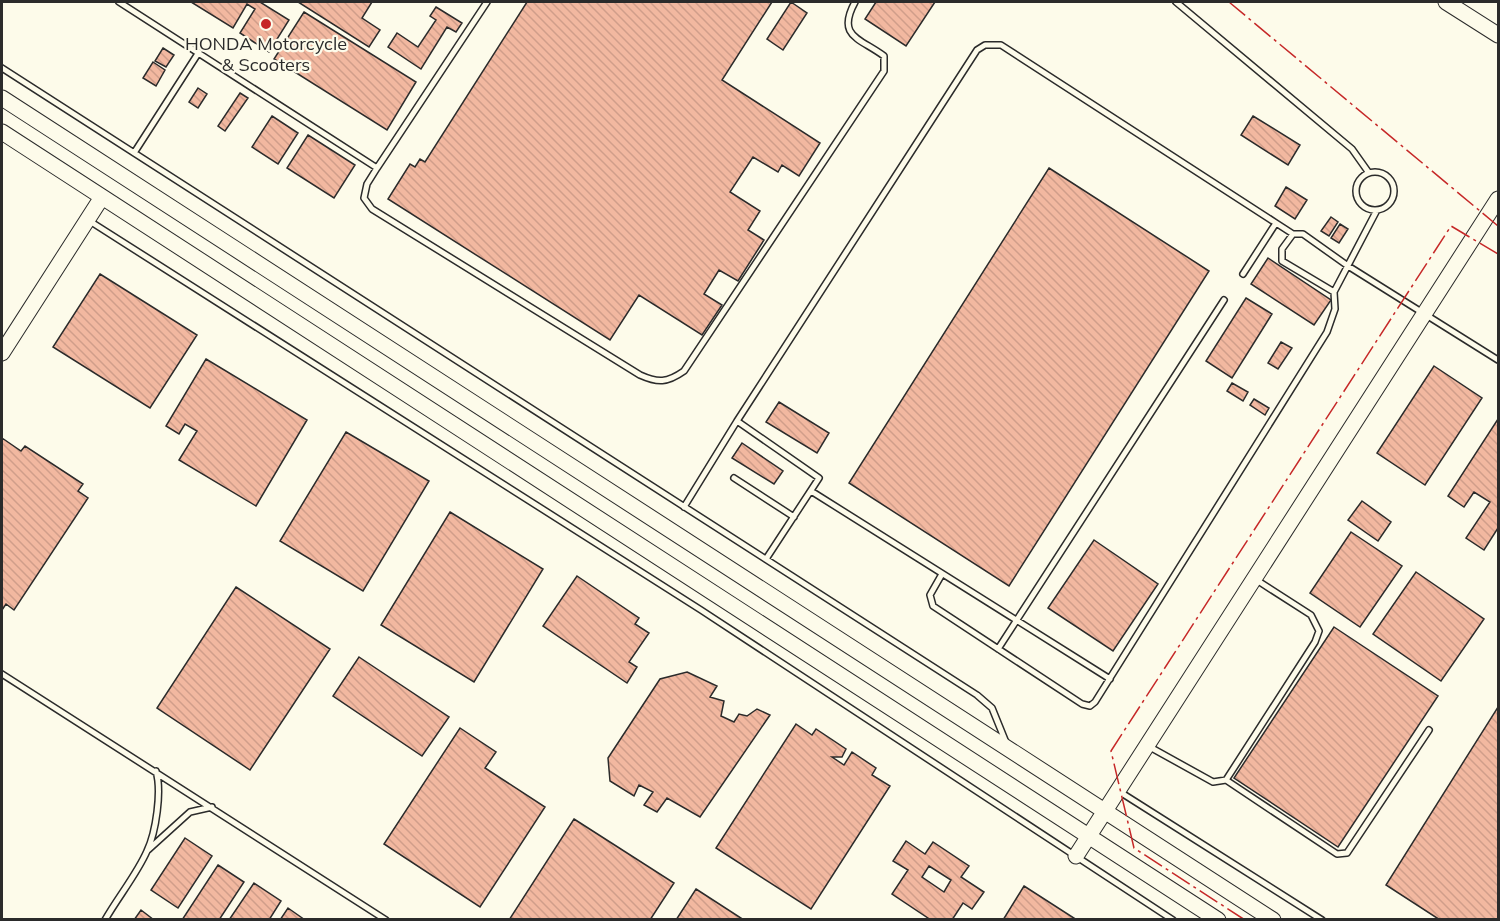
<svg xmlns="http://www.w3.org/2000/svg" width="1500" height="921" font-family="Mulish,sans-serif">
<defs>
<pattern id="building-back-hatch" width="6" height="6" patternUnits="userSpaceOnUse" patternTransform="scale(1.5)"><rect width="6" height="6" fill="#f2b8a0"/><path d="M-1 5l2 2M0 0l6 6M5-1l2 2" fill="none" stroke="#d09e8a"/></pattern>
</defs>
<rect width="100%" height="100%" fill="#fdfbea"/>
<!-- building -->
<path fill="url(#building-back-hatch)" stroke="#2b2b2b" stroke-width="1.5" fill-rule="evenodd" d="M191,2h69l29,18 -20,32 -29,-19 15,-24 -8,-5 -14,24z
M298,2h74l-10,16 18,12 -11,17z
M527,2h245l-50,78 98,63 -21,33 -17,-11 -4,7 -25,-15 -23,35 30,19 -12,19 16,10 -26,41 -19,-11 -15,24 18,11 -20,30 -63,-40 -29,45 -222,-141 22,-35 5,3 5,-8 5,3z
M791,2l16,11 -24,37 -16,-11z
M876,2h59l-29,44 -41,-27z
M436,7l26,16 -6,9 -9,-5 -26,42 -33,-22 9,-14 21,14 18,-27 -6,-4z
M304,12l112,70 -29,48 -113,-71z
M163,48l11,7 -8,12 -11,-6z
M153,62l12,8 -9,16 -13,-8z
M198,88l9,6 -9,14 -9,-6z
M240,93l8,5 -23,33 -7,-5z
M272,116l26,17 -20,31 -26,-17z
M1253,116l47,29 -12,20 -47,-30z
M308,135l47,30 -21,33 -47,-30z
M1049,168l160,103 -200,315 -160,-103z
M1286,187l21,13 -12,19 -20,-13z
M1331,217l7,5 -9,14 -8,-5z
M1340,224l8,5 -9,14 -8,-5z
M1268,258l63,42 -17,25 -63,-41z
M100,274l97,61 -47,73 -97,-61z
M1246,298l26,16 -40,64 -26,-17z
M1281,342l11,6 -14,21 -10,-6z
M206,359l101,61 -51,86 -77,-46 18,-29 -12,-7 -6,10 -13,-8z
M1434,366l48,32 -57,87 -48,-32z
M1232,383l16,9 -5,9 -16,-10z
M1254,399l15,9 -4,7 -15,-10z
M779,402l50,31 -12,20 -51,-31z
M1498,419v109l-14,22 -18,-12 24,-36 -16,-10 -10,15 -16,-11z
M346,432l83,49 -66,110 -83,-50z
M2,438l19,13 4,-5 58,38 -5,7 10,7 -74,112 -8,-6 -4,6z
M742,443l41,28 -9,13 -42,-26z
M1362,501l29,21 -13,19 -30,-21z
M450,512l93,57 -69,113 -93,-57z
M1351,532l51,34 -42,61 -50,-34z
M1094,540l64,44 -45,67 -65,-43z
M1416,572l68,47 -43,62 -68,-47z
M577,576l62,42 -4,6 14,9 -20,29 8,5 -10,16 -84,-57z
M236,587l94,62 -80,121 -93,-62z
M1334,627l104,69 -100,151 -104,-69z
M359,657l90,60 -27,39 -89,-60z
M687,672l30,14 -7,11 14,4 -3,15 13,6 5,-8 8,2 10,-7 13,6 -70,102 -33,-19 -10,14 -13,-7 9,-13 -14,-7 -5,11 -24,-15 -2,-23 52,-79z
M1498,707v213h-58l-54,-35z
M796,724l16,11 4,-6 30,20 -4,8h-10l12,8 8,-13 24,16 -4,7 18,11 -79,123 -95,-61z
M460,728l36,24 -11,16 60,39 -65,100 -96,-63z
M574,819l100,64 -24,37h-141z
M185,838l27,18 -34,52 -27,-18z
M906,841l19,13 8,-12 36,24 -8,11 23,15 -12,17 -9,-6 -11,17h-21l-39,-26 16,-24 -15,-9zM929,866l22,14 -7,12 -22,-15z
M218,865l26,17 -25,38h-37z
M254,883l27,18 -12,19h-40z
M1024,886l53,34h-74z
M696,889l48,31h-68z
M288,908l17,12h-25z
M141,910l13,10h-20z"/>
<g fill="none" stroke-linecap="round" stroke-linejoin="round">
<!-- lane casing -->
<g stroke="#2b2b2b" stroke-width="8">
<path id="lane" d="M119,2l258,166
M487,2l-110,166 -10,16 -3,14 8,11 268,166c18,8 27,8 44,-4l200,-300v-15c-24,-18 -48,-19 -29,-54
M1176,2l176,147 17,24
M2,68l975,627 15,13 15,37
M134,153l65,-101
M1356 191a19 19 0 1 1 38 0a19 19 0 1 1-38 0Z
M88,220l613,390 472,310
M1276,223l17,11h10l45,32 150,94
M1293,234l-11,15v12l52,31
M734,478l60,39
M811,491l299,188
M684,507l53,-86
M766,559l53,-81 -82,-57 240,-371 8,-5h16l275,178 -33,51
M942,574l-12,21 3,11 149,98 8,2 5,-4 232,-370 8,-23 -1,-17 43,-82
M998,649l226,-349
M2,674l384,246
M1148,746l65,36 13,-2 89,-138 4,-11 -8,-16 -56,-36
M1226,780l111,74 10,-1 82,-123
M1120,792l202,128
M148,850l42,-38 22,-5
M105,920c13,-23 32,-46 42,-69 9,-19 15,-60 9,-80"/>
</g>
<!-- secondary casing -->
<g stroke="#2b2b2b" stroke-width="17">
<path id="secondary" d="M1446,2l52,33
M2,98l1271,822
M2,132l1216,788
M2,353l100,-156
M1076,856l422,-657"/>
</g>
<!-- lane -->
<use href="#lane" stroke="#fdfbea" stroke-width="5"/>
<!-- secondary -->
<use href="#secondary" stroke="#fdfbea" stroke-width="15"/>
<!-- power -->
<path stroke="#c62828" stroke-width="1.5" stroke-dasharray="21 4.5 3 4.5" stroke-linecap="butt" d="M1229,2l269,224
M1245,920l-111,-72 -23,-97 340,-525 47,28"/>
</g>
<!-- markers -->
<circle fill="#c62828" stroke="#fdfbea" stroke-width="2" cx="266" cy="24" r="6"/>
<g text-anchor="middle" stroke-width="4.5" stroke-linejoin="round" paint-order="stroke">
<!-- poi labels -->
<g font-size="18" fill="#2b2b2b" stroke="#fdfbea">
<text x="266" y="50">HONDA Motorcycle<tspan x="266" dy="21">&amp; Scooters</tspan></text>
</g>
</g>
<!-- border -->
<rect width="1500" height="921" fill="none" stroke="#2b2b2b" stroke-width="6"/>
</svg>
